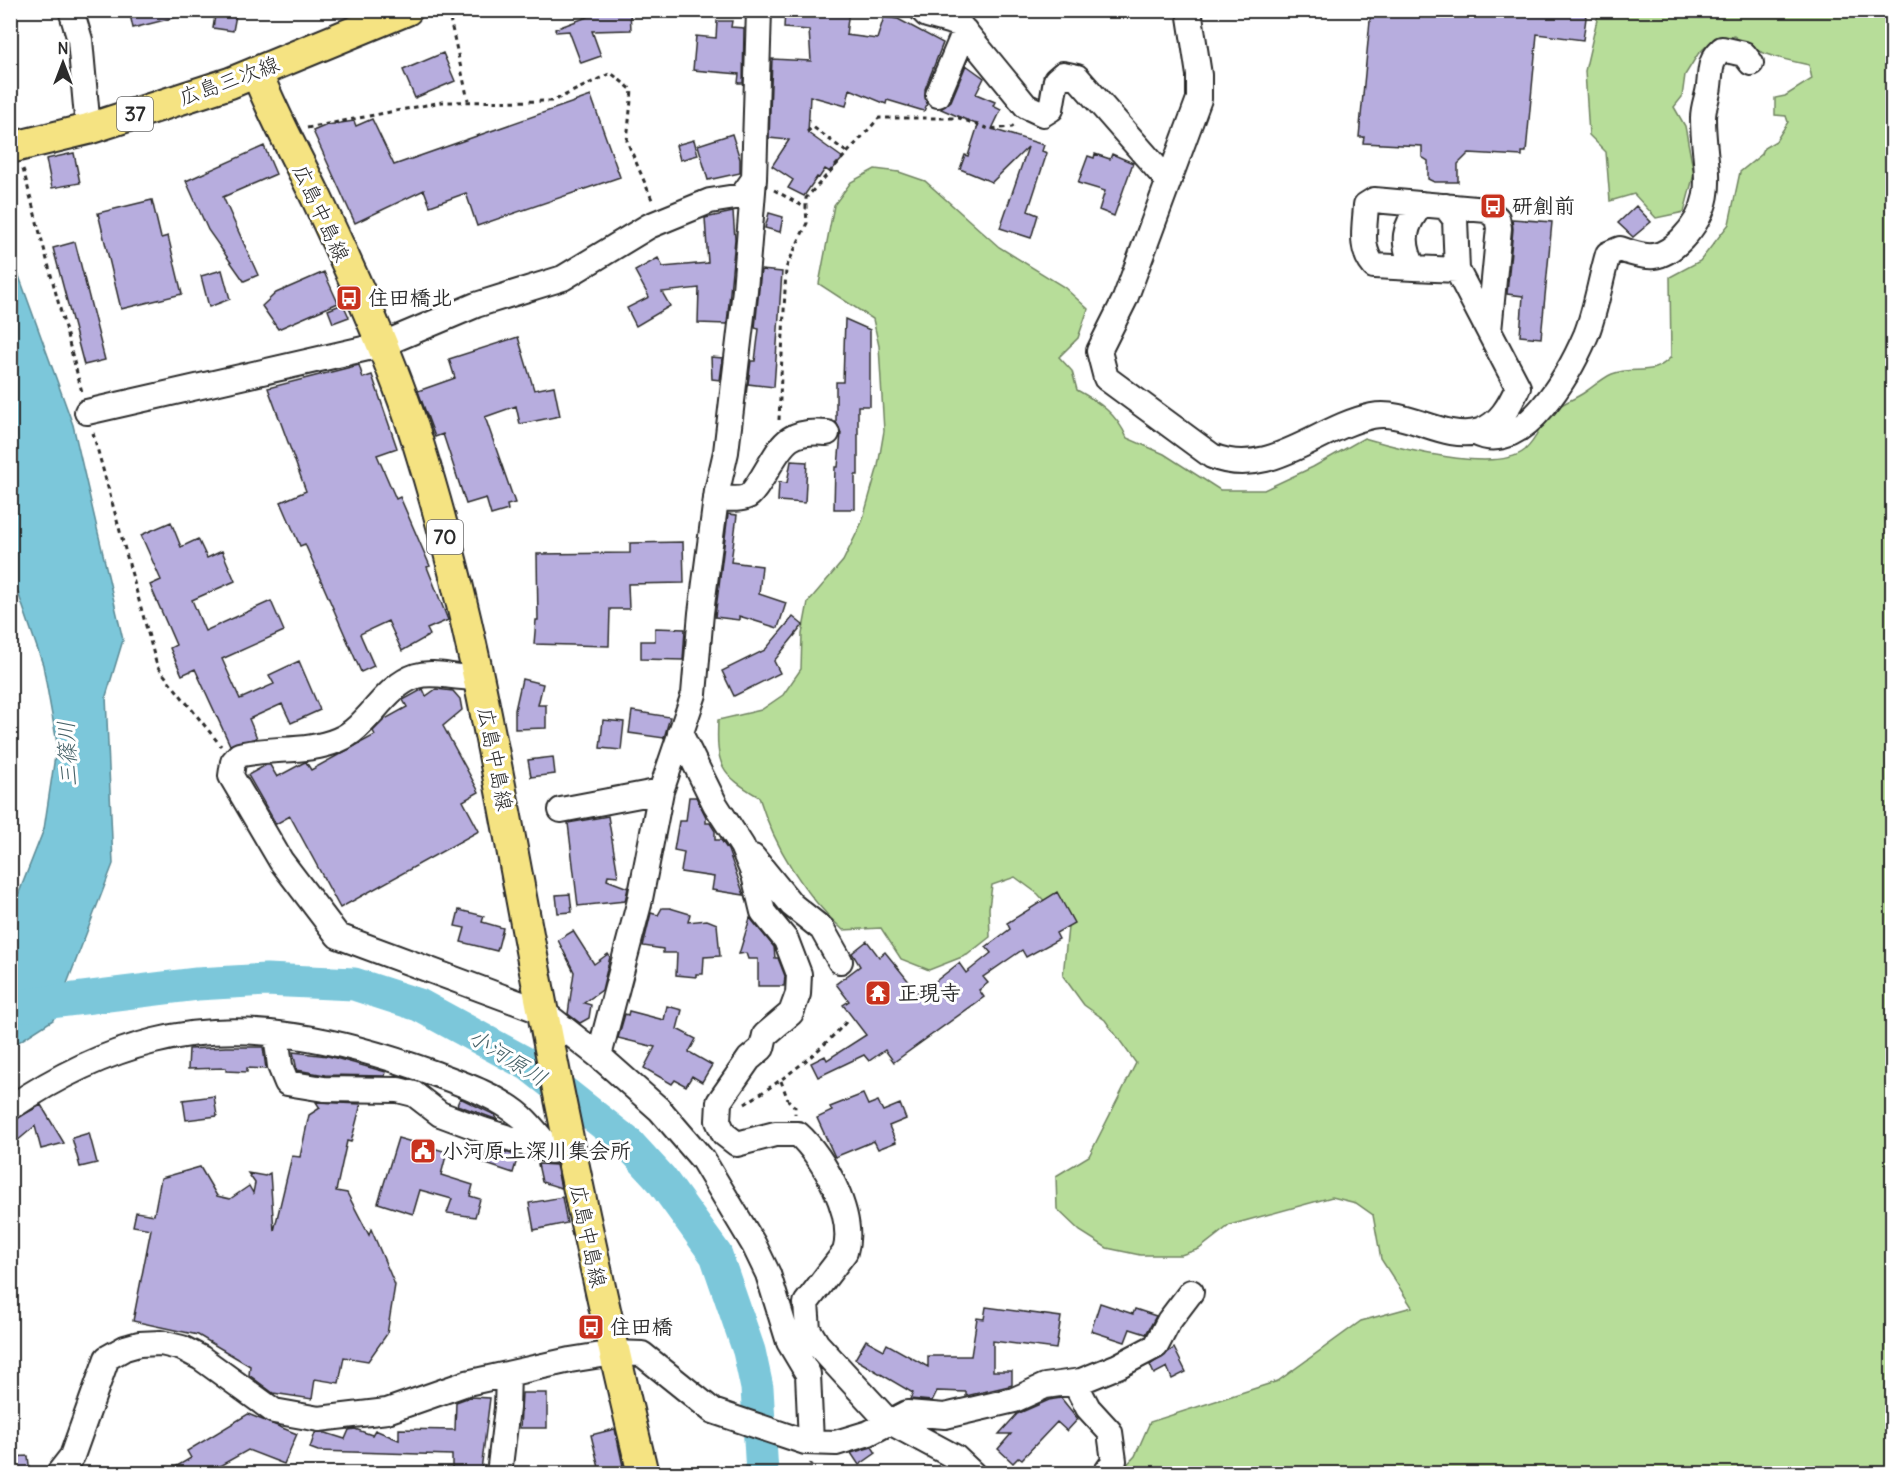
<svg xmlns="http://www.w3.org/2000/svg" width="1903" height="1484" font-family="Delius,'Klee One',sans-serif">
<rect width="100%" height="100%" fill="#fff"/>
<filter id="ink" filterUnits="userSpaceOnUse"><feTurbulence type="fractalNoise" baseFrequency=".0167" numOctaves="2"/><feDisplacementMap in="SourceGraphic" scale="12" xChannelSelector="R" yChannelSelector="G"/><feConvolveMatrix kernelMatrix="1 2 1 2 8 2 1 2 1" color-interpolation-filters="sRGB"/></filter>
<g filter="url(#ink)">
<!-- green -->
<path fill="#b7dd99" stroke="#718462" stroke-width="1.5" d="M1599,11h293v1462h-773l16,-17 15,-34 128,-41 83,-60 51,-14 -31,-48 -8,-44 -17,-12 -24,-6 -102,28 -31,24 -18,6h-41l-33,-7 -27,-17 -23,-22 -1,-33 33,-20 47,-93 -31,-43 -21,-15 -21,-29 5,-49 -30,-33 -23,-17 -23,8 -3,23 1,29 -23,18 -38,15 -28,-11 -20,-31 -38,2c-38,-34 -69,-84 -84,-133 -39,-23 -43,-32 -41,-77l43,-10 22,-15 18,-26 1,-35 6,-32 35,-41 19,-39 16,-56 6,-35 -5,-85 -6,-27 -54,-35 15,-79 17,-23 24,-13 24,3 26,9 74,66 65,40 24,22 -10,29 -19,19 13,14 5,19c22,12 40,24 50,48l37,16 56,36h44l49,-23 51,-29c34,10 132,36 161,12 14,-13 15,-26 26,-37 9,-10 20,-12 31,-19 10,-6 19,-15 30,-20 23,-9 40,4 59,-17l-1,-80 30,-16 29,-37 11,-52 22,-18 2,-6 12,-7 12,-19 -2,-6 -11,-1v-17l10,-2 27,-17 -3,-14c-28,-6 -53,-11 -75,-29l-20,3 -16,15 -13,21 -3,22 -8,10 11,19 9,48 -10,38 -28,6 -22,-24 -24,7 -4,-49 -17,-17 -4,-64z"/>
<!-- water -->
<path fill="#7bc7da" stroke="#5b8994" stroke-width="1.5" d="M11,254l62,171 50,215 -17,56 7,168 -60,156 -42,27v-134l33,-84 13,-86 -14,-78 -32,-93z"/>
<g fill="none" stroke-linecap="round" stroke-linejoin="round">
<!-- river -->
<path stroke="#7bc7da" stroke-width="33" d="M10,1007l187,-23 69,-4 88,4 65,21 110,60 99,78 33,36 55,76 33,96 8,37 5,86"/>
</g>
<!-- building -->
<path fill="#b7adde" stroke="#2b2b2b" stroke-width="1.5" d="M129,10h52v6l-48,12z
M216,10h21l-4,21 -20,-3z
M606,10h24l1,20 -39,1 9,25 -20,7 -12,-32 -13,1 -1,-3z
M785,10h64l-3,25 31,4 7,-22 14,2 45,24 -18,46 2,15 -3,7 -37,-11 -1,4 -36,-15 -4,17 -36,-10 -2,37 35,25 -13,14 -5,-3 -6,9 -2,-1 -13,19 -16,-8 5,-8 -21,-14 17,-26 -20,-2 3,-79 39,2 -2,-31 -25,-2z
M1371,10h193l21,3 1,5 -3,22 -46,-6 -11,118h-4v4l-53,-3 -11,11v18h-24l-6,-3v-18l-6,-4v-11l-59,-3 1,-6h-5z
M717,21h15l-1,6 13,1 -1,55h-5l1,-9 -46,-4 3,-34 20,2z
M443,53l12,28 -40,17 -12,-28z
M966,65l18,13 -8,16 19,8 -2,4 8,4 -9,19 52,16 -2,6 5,2 -19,58 10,4 -7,23 -31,-10 28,-81 -36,35 -32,-13 5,-14 3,1 10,-31 -37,-16 10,-8z
M591,96l29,81 -143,49 -11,-33 -36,13 -6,-16 -69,33 -42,-92 14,-6 27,-4 2,5 16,-7 22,46z
M732,134l8,25v14l-32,7 -10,-35z
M694,140l4,15 -18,5 -4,-15z
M264,146l12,28 -53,23 35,78 -14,6 -36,-51 -22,-49z
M74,153l6,30 -28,5 -6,-29z
M1095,154l15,5 2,-5 21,9 -19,53 -15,-6 6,-19 -27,-8 10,-27 6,2z
M152,200l9,38 7,-2 14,58 -61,15 -23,-96z
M1636,206l15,16 -18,15 -15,-14z
M733,212l2,27 -8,85 -29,-1 1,-35 -37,4 8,14 -34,20 -9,-18 22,-11 -14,-26 23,-13 5,9 45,-4 -3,-45z
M769,213l14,4 -3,15 -15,-4z
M1512,219l40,3 -11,116 -21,-2 3,-40 -16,-2 6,-65z
M75,242l30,118 -21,5 -31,-117z
M222,270l8,29 -21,8 -8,-31z
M761,270l21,2 -8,115 -26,-3 3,-23h4l4,-32 -4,-1z
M324,272l14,31 -60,26 -16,-23 14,-13z
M343,304l6,13 -16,6 -5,-13z
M845,319l25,11v76h-12v69h-3v34h-21l1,-42h3l3,-34 -5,-11v-40h7z
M518,337l16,53 20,-4 6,30 -40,8 -4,-18 -31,11 30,86 -8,2 1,5 -17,5 -5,-17 -20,6 -23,-70 -8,3 -17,-46 37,-13 -6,-19z
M711,357l12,1 -3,22 -8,-1z
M359,365l4,13 9,-3 25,73 -20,7 19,44 4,-2 30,69 -3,1 21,53 -21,9 3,6 -28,16 -14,-30 -28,13 14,32 -13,6 -56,-128 -5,2 -19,-44 25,-11 -38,-103z
M791,461l16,1 -2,41 -27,-2 1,-19 8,1z
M728,514l9,1 -6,47 31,4 -3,28 27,9 -8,25 -39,-12v4l-24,-3z
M171,522l10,25 17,-8 9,19 15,-7 13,30 -43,19 13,31 66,-30 13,30 -62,28 18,40 34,-15 -5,-9 30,-14 21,49 -29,13 -9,-19 -33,15 8,19 -27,7 -35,-76 -13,6 -12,-27 6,-3 -26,-60 11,-5 -20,-45z
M683,542l1,41 -56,1 1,25h-19l-1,37 -75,-2 2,-24h2l-1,-66 93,-1v-10z
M793,617l10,8 -29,36 6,12 -46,23 -12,-25 43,-21z
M655,628l30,1 -2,31 -42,-1v-18h14z
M522,679l21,5 -5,21h8v23l-31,1v-19z
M423,689l3,7 10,-7 17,2 7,8 2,11 -19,16 36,66 -16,9 16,30 -139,77 -50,-92 -14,8 -28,-49 18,-10h4l7,12 26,-14 3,-1 5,8 64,-35 -2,-4 12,-12 22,-12 -4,-7z
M632,711l38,6 -6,21 -35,-5z
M603,720l21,2 -3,28 -21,-2z
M553,757l2,17 -24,3 -3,-17z
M689,797h7l10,20v6h4l5,8v9h6l7,10 16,45 -32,-5 2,-13 -33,-5 3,-20 -10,-2 5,-29h7z
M608,816l10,60 -10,-1 -1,5 21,8 -3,13 -47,5 -10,-83z
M1057,892l17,31 -18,10 3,6 -33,18 -4,-7 -39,27 5,6 -9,7 5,7 -90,65 -9,-12 -16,11 -5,-6 -46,22 -7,-14 14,-7 2,4 39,-25 -23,-30 6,-4 -13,-17 24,-18 -8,-13 15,-12 12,16 6,-5 34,42 40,-31 7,10 25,-20 -5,-6 24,-18 -3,-6z
M570,894l2,18 -14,1 -2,-18z
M662,908h8l20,6 -2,8 19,-2 10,4 3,32 -16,1 -1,17h-7v3l-20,-2 1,-22h-14v-4l-20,-3 8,-33 7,2z
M459,910l25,6 -2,6 21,6 -6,23 -36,-9 4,-14 -10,-2z
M750,918l24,29 1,11h3l7,18 -1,10h-26v-27h-10l-2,-6 -7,1z
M573,931l21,33 14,-10 2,3 -8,33 -18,13 7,2 -2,13 -9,5 -12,-9 6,-42 -16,-32z
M667,1006l15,4 -5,19 19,10 -7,13 23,13 -10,17 -10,-6 -6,10 -11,-6 -3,4 -28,-16 11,-21 -37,-9 7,-24 3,1 1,-4 35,9z
M226,1047h37l3,22 -19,-1v4l-21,-1v-3l-38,1 1,-20z
M293,1052l35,4 58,16 -1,4 -60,-1 -28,-5z
M863,1094l5,11 10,-4 5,10 17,-7 6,15 -17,7 7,16 -18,7 -4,-8 -39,16 -18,-39 15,-7 -2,-4z
M214,1096l3,20 -31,4 -3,-20z
M460,1098l35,17 3,5 -41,-15z
M316,1102l45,2 -10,38 -4,-1 -11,50 11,2 22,42 2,-6 24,56 -8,49 -19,27 -24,-4 -5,26 -24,-4 -3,20 -39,-6 -24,-18 1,-9 -52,-31 -65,-14 18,-92 -18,-3 3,-14 18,3 7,-37 39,-11 17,29 13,3 19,-13 4,7 2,-10 -7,-10 17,3 5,-3 4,58 18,-75 8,1 9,-42 11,-7z
M41,1105l23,38 -23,6 -6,-23 -25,21v-25z
M89,1133l8,30 -17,4 -8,-29z
M398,1138l49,14 -6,23 32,10 -3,11 10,3 -5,18 -28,-4 5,-14 -32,-9 -7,24 -35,-11z
M488,1147l30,9 -5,17 -30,-10z
M538,1164l18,1 5,23 -19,-6z
M562,1197l5,26 -33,7 -5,-27z
M1100,1303l33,11 2,-5 21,7 -10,18 -16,-5 -5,13 -34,-11z
M986,1307l75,10 -5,32 -63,-8v30h19v14l-3,1 -43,10v-4l-29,-1 -5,10 -22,-2 3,-6 -58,-34 11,-19 18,10 3,-6 41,23v-11h43l6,-38 7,1z
M1174,1348l12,24 -14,7 -5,-12 -13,7 -4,-9z
M522,1393h25v35h-27z
M470,1397l20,1 -9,72h-29v-15l-134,-4 -8,-3 5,-15h11l19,6 4,-9 6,-1 17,6 3,-5 24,10v-11l56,1 1,-28z
M1061,1398l17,21 -11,12 -10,-9 -35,37 -3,-2 -6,6 -15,-14 13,-15h-12l18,-20 32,-14z
M248,1414l49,20 -13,30 -36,-14 -41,23h-42l26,-15 -4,-7z
M615,1429l8,37 -23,6 -9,-37z
M872,1447l4,6 -17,12 -8,-12z
M28,1456l2,17h-20v-16z"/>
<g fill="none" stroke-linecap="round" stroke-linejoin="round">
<!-- minor casing -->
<g stroke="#2b2b2b" stroke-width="28">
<path id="minor" d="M71,10l9,30 8,89
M922,10l5,5 32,9 67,82 17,8 8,-5 5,-29 7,-6 14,3 91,104
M1189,10l10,65v24l-74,200 -26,52 7,27 106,78c57,24 106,-29 160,-40 36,-7 72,26 108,15 20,-7 30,-26 38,-44l-61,-117 -2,-51 -10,-13
M938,95l27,-64
M1422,204c-19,22 -21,39 -8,64l43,2
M1414,268l-40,-2c-15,-17 -9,-39 -8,-61l8,-5 113,10 10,8 2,10 -10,103
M87,412l294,-67 95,-40 87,-27 86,-52 61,-25 32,-5 12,-17
M1476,433c48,25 95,-63 110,-98 10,-25 14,-54 22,-81l12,-5c27,10 41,12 62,-10 39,-41 21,-71 21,-121 0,-12 5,-21 6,-32 2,-16 0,-25 13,-37l22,5 7,9
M716,498c10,0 22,3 32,-2 6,-4 10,-12 14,-18 20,-32 23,-49 65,-45
M479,677c-20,3 -44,-7 -63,-1 -33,11 -47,51 -78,64 -30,13 -68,7 -99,15l-6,7 -2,14 50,85 57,75 205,76 56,44 40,-152 22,-113 33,-97 7,-81 16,-122 9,-39 19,-162 9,-111 5,-169
M680,733l35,71 27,42 12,29 9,37 23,28 13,34 -1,20 -7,19 -26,22 -3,13 -13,11 -30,43 -1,19 6,13 13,10 38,-10h23c26,23 58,82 47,118l-39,51 2,26 9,15 71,77 67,36 18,17
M561,810l100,-19
M753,857l39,48 30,24 18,32
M276,1034l4,32 7,17 37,6 74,1 16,4 26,20 43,16 68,21
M599,1056l61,54 43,50 51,85 14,29 21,68 19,32 3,68
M10,1108c44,-30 92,-54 144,-67 93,-24 191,0 279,32 30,11 65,23 89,44 11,10 20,23 30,34
M1075,1383l13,25 22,24 4,29 -9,13
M58,1474l14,-18 35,-98 18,-10 14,-4 22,-1 21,5 19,10 73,53 45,8 68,-8 80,-28 103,-23 44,-7 28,1 71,57 92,31 31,1 33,-10 38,-20 38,3 69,-16 31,-14 36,-5 37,-15 38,-20 13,-25 22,-29
M499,1474l8,-66 1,-34"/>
</g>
<!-- major casing -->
<g stroke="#2b2b2b" stroke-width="34">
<path id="major" d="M257,73c17,44 40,84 60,126 37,79 75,161 101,244 58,184 87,375 124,565 30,156 64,311 101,466
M10,148l78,-19 142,-46 177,-73"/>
</g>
<!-- path -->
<path stroke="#2b2b2b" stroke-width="3" stroke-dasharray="4.5 4.5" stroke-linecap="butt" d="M448,10l20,90
M307,128l135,-26 111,-1 58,-28 21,17 -5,51 26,61
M807,132l6,-5 36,27
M23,169l59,223
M774,190l32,18v-10l73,-80h80l30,11 23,-2 5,-4
M779,420l7,-152 21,-45 -1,-15
M93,433l64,233 64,80
M781,1081l7,19 7,7v7
M745,1104c37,-24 71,-48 101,-82
M810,1474l1,-11"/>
<!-- minor -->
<use href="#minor" stroke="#fff" stroke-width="24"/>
<!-- major -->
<use href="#major" stroke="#f5e382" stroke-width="30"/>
</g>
</g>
<!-- icons -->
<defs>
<g id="bus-square" transform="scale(1.35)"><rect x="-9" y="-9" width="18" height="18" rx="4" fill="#c8321e" stroke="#fff"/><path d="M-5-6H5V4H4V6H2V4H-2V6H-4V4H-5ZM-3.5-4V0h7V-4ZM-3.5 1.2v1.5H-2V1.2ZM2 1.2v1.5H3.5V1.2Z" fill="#fff"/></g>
<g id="temple-square" transform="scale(1.35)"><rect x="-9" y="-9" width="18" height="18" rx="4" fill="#c8321e" stroke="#fff"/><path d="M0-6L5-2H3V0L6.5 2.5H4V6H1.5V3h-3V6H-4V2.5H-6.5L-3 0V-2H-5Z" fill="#fff"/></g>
<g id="civic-square" transform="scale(1.35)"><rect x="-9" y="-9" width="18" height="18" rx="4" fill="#c8321e" stroke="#fff"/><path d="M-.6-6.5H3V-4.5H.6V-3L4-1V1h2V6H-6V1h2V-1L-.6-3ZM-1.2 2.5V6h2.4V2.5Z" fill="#fff"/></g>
</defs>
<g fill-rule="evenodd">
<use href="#bus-square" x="1493" y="206"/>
<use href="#bus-square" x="349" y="298"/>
<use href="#temple-square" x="878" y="993"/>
<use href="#civic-square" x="423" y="1151"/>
<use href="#bus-square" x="591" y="1327"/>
</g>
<g text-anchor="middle" stroke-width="6" stroke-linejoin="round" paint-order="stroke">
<!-- shield labels -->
<g fill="#fff" stroke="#6b6b6b" stroke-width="1.5">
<rect x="117" y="97" width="36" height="34" rx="4.5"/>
<rect x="427" y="520" width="36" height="34" rx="4.5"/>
</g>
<g font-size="20" font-weight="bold" fill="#2b2b2b">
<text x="135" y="121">37</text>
<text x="445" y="544">70</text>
</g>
<!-- street labels -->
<g font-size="21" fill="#2b2b2b" stroke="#fff">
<text transform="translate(229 81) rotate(-20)" y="7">広島三次線</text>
<text transform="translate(321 213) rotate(65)" y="7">広島中島線</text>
<text transform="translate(495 759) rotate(79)" y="7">広島中島線</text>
<text transform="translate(588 1236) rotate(78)" y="7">広島中島線</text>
</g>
<!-- poi labels -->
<g font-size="21" font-weight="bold" fill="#2b2b2b" stroke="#fff" text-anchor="start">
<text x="1512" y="213">研創前</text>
<text x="368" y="305">住田橋北</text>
<text x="898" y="1000">正現寺</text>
<text x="442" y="1158">小河原上深川集会所</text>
<text x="610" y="1334">住田橋</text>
</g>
<!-- water labels -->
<g font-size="22" font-style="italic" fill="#476268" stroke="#fff">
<text transform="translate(67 754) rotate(-93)" y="8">三篠川</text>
<text transform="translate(508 1057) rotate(32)" y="8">小河原川</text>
</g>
</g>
<!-- margin -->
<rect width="1903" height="1484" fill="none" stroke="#fff" stroke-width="36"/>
<rect x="18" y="18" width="1867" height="1448" fill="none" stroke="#2b2b2b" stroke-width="2" filter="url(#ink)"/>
<!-- north arrow -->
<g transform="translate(63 63)" stroke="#ffffff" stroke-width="4.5" paint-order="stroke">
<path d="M0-4.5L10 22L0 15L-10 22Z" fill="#2b2b2b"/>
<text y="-9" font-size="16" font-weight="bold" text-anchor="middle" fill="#2b2b2b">N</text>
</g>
</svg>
